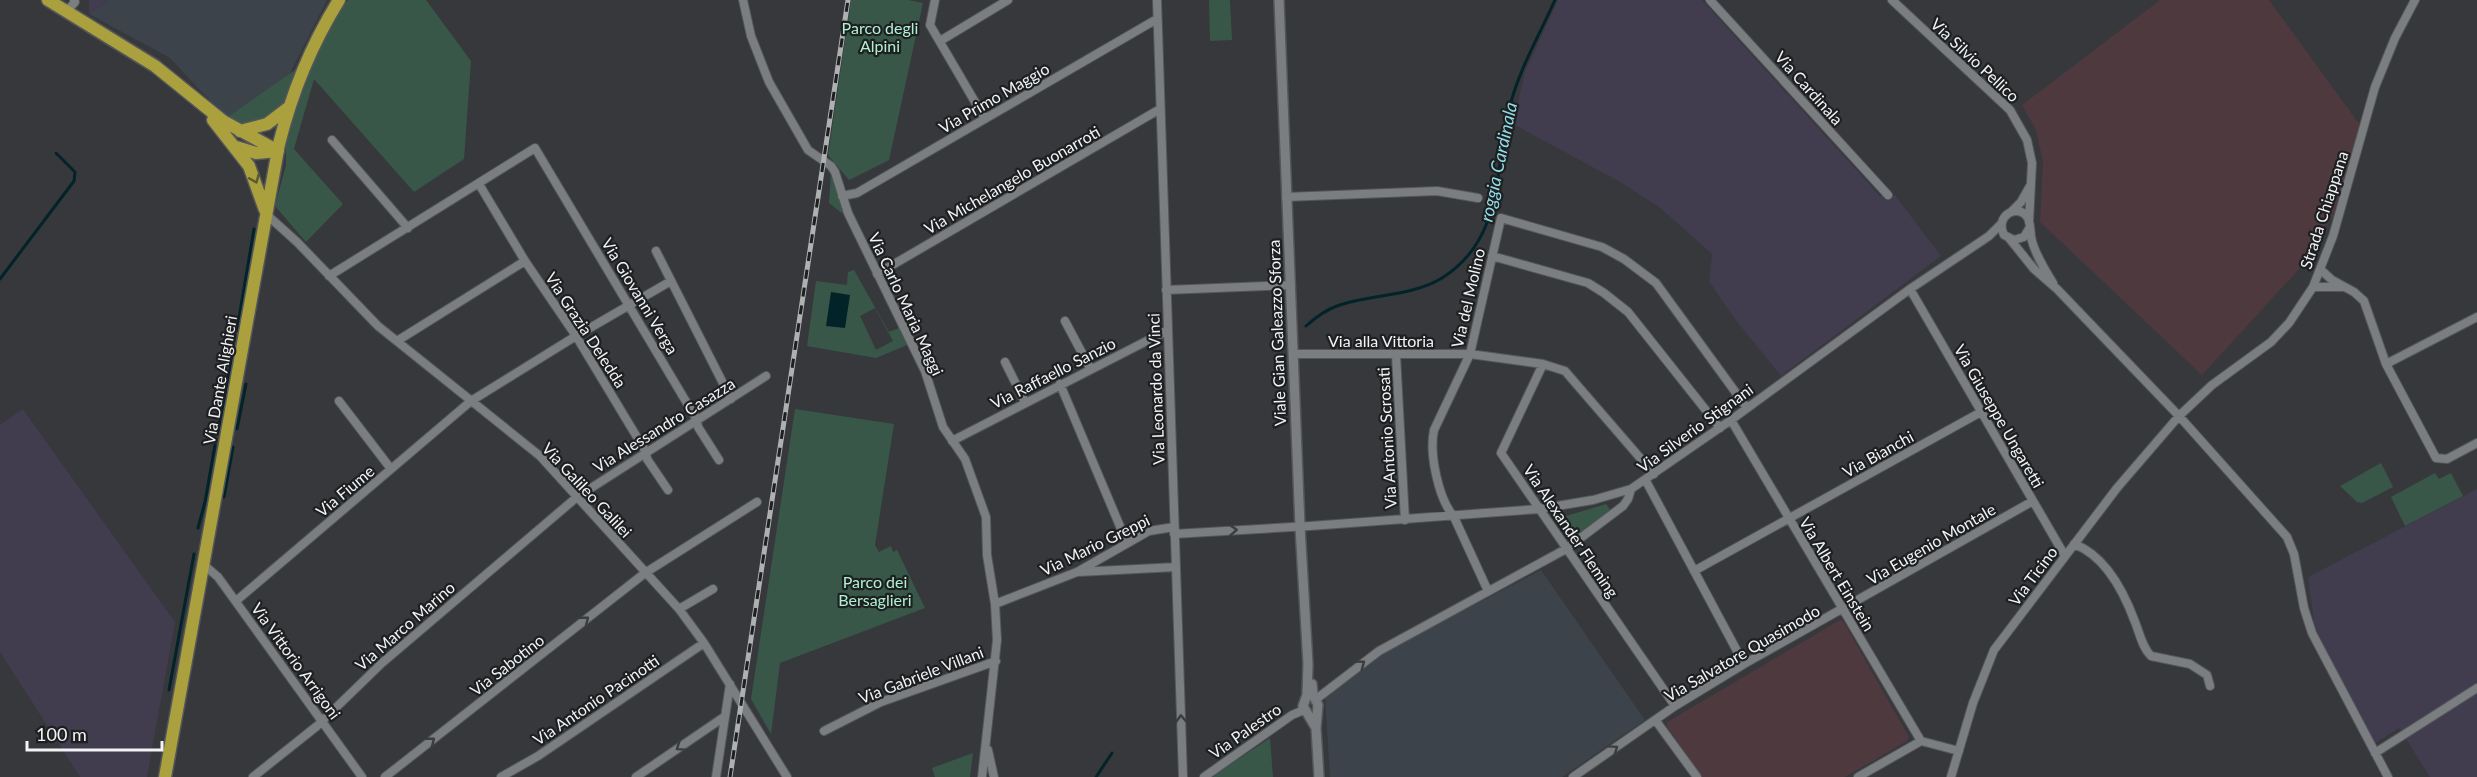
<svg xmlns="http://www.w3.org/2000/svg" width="2477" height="777" font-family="Lato,sans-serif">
<rect width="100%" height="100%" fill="#36383b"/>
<!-- built -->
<path fill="#3c434a" d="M110,0h217l-38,75 -63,43 -56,-60 -81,-44z
M1541,570l104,150 -83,57h-232l-5,-81 56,-42z"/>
<!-- industrial -->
<path fill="#413c4e" d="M89,0h21l-21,14z
M1558,0h144l178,196 15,-1 46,61 -160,120 -47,-58 -25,-37 3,-27 -53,-47 -39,-25 -107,-58 12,-52z
M23,409l152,213 -28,155h-67l-80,-125v-227z
M2477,489v288h-47l-31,-49 -25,16 -54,-100 -6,-21 -6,-46z"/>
<!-- education -->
<path fill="#4e393e" d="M2160,0h109l91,125 -27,92 -15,16 4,11 -120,131 -162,-153 3,-60 -7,-32 -14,-25z
M1840,620l3,1 66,116 -2,4 -62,36h-143l-35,-51v-4z"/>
<!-- green -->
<path fill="#385749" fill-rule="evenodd" d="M348,0h78l45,61 -7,98 -50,33 -100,-113 -20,70 49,55 -37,38 -31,-36 11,-41v-23l7,-31 16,-45 23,-43z
M851,0h57l15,3 -34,157 -40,20 -21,-25z
M1209,0h21l2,40 -22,1z
M295,70l-12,37 -17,15 -27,4 -13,-8z
M831,172l12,42 -14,-11z
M854,270l35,62 10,-4 8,17 -31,13 -69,-12 9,-65 31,4 1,-13zM875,308l18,33 -17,9 -16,-34z
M795,409l99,15 -19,121 4,7 12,-6 2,6 4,-2 28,58 -145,55 -9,71 -20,-35z
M2381,463l12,24 -31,16 -5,-1 -17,-16z
M2435,473l4,6 12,-6 12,23 -58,30 -14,-29z
M1606,504l5,7 -40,29 -15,-21z
M1270,738l3,39h-60l6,-5z
M973,753l-3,24h-35l-3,-9z"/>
<!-- water -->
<path fill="#022328" d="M831,292l19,3 -5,33 -19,-2z"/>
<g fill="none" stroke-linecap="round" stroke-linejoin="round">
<!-- stream -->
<path stroke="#022328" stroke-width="3" d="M0,279l74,-98 1,-9 -19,-19
M1306,326c9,-8 19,-16 31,-20 33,-12 74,-9 105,-28 62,-39 52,-106 67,-168 9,-39 30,-74 46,-110
M237,330l17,-101
M237,429l9,-45
M218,431l15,-77
M224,497l9,-50
M198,528l7,-26 10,-57
M169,690l25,-136
M1096,777l16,-24"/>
<!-- minor casing -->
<g stroke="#545659" stroke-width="10">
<path id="minor" d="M743,0l8,36 18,46 39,68 23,16 4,6 13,41 77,158 18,56 22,32 21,58 1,38 8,49 2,36 -15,137
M935,0l-5,25 55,94
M1157,0l26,777
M1710,0l178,195
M1892,0l118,110 17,30 5,23 -3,59
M66,12l9,-10 -1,-2
M940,41l68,-41
M332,140l76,88
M479,184l46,77 51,75 70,116 1,7 21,31
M842,196l15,-3 300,-174
M1286,197l151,-6 41,7
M2011,212l10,-10 9,-16
M266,214l31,28 81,84 162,130 139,153 25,34 83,134
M2030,227l-6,10 -10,3 -10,-5c-10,-19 14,-33 24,-17 3,7 2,16 4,23 4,15 13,29 21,42
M2009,238l25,31 23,20 122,127 108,121 7,17 10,54 8,25 76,144
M656,251l75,148
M1492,256l96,27 16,10 24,19 92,116
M2321,270l11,10 22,12 10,9 22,63 50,94 11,1 30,-16
M877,274l283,-165
M329,276l206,-128 162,272 1,7 21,33
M2313,287h31
M1910,289l155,267
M1166,290l125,-5
M1065,321l25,47
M397,341l128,-80
M1293,354h177l73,10 22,7 89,103
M1396,355l9,165
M1005,362l20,40
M1543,364l-42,89 174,253
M2386,364l91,-47
M1060,384l67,159
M339,401l52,68
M1731,420l190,321
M952,441l216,-111
M1646,481l98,183
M1174,534l136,-8 229,-17 54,-9 38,-11 100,-69 179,-131 79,-53 12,-12
M2074,544c32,12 50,48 61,78 5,12 7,25 16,34l39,8 17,11 3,11
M204,565l14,12 144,200
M1694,571l287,-159
M1078,572l98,-5
M1488,591l-34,-74c-16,-19 -25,-64 -20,-87l36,-76 31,-136 101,29 22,12 32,24 91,125
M236,601l235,-200 105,-65 95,-55
M995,604l82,-32 72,-41 25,-4
M679,609l34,-20
M1315,700l64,-49 187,-102 57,-43 5,-7 3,-10
M1656,721l41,56
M824,731l57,-29 115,-41
M988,750l6,27
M2375,753l102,-65
M253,777l64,-51 65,-63 195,-166 189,-121
M385,777l260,-204 112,-71
M501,777l37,-21 166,-113
M636,777l88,-60
M716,777l14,-93
M1204,777l88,-62 12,-5
M1573,777l102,-71 69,-42 289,-163
M1858,777l63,-36 38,10
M1951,777l22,-74 21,-53 123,-162 62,-72 33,-31 59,-43 18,-19 24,-36 20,-51 42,-149 20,-49 20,-38"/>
</g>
<!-- tertiary casing -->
<g stroke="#545659" stroke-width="12">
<path id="tertiary" d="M1279,0l21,527 8,137 -1,31 -4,11 13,22
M1312,684l1,10 5,11 -2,23 3,49"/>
</g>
<!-- primary casing -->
<g stroke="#545659" stroke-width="15">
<path id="primary" d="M48,0l107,66 68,55 55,30
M213,120l36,46 16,44
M240,131l27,-7 21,-16
M236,147l20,6 22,-2
M165,777l114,-633c13,-52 32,-99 60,-144"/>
</g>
<!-- minor -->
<use href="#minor" stroke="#7b7e81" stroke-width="8"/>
<!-- tertiary -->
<use href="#tertiary" stroke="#7b7e81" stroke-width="9"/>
<!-- primary -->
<use href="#primary" stroke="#aba03e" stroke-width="12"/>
<!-- rail casing -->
<g stroke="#aeb0b2" stroke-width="5">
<path id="rail" d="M730,777l118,-777"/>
</g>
<!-- rail -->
<use href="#rail" stroke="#1e1f20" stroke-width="3" stroke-dasharray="9" stroke-linecap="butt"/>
</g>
<!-- one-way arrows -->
<defs><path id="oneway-chevron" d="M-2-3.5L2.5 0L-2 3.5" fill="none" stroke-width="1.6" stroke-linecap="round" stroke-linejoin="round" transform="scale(1.5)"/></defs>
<use stroke="#5d592e" href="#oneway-chevron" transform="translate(255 179) rotate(67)"/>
<g stroke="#3a3c3d">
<use href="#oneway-chevron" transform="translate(1233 530) rotate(-3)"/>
<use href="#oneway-chevron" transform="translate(585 620) rotate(-38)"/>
<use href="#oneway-chevron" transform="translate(1361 664) rotate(-37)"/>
<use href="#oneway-chevron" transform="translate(1181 719) rotate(-92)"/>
<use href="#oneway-chevron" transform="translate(431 741) rotate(-38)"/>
<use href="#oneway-chevron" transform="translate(680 747) rotate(146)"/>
<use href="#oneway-chevron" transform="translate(1614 749) rotate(-34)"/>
</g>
<g text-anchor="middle" stroke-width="4.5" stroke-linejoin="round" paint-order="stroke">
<!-- park labels -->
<g font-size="16" fill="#aff1d3" stroke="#1e1f20">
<text x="880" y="34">Parco degli<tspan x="880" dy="18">Alpini</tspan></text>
<text x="875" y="588">Parco dei<tspan x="875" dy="18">Bersaglieri</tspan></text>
</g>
<!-- street labels -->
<g font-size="16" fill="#f1f3f4" stroke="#1e1f20">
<text transform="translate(1975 60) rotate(43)" y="6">Via Silvio Pellico</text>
<text transform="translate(1809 88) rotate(48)" y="6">Via Cardinala</text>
<text transform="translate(994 98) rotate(-30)" y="6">Via Primo Maggio</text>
<text transform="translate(1012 180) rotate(-30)" y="6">Via Michelangelo Buonarroti</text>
<text transform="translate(2324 210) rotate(-72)" y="6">Strada Chiappana</text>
<text transform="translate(640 296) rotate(59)" y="6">Via Giovanni Verga</text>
<text transform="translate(1468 298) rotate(-77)" y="6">Via del Molino</text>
<text transform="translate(906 304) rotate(65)" y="6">Via Carlo Maria Maggi</text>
<text transform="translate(586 330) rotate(57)" y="6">Via Grazia Deledda</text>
<text transform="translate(1277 333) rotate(-92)" y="6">Viale Gian Galeazzo Sforza</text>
<text x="1381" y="347">Via alla Vittoria</text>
<text transform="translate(1053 373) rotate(-27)" y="6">Via Raffaello Sanzio</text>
<text transform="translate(220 380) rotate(-80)" y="6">Via Dante Alighieri</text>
<text transform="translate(1156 389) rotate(-92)" y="6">Via Leonardo da Vinci</text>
<text transform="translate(1999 416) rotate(60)" y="6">Via Giuseppe Ungaretti</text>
<text transform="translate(664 425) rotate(-32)" y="6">Via Alessandro Casazza</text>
<text transform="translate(1695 428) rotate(-36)" y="6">Via Silverio Stignani</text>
<text transform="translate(1387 438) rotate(-93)" y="6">Via Antonio Scrosati</text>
<text transform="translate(1878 454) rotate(-29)" y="6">Via Bianchi</text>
<text transform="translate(587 490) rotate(47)" y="6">Via Galileo Galilei</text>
<text transform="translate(345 491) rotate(-40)" y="6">Via Fiume</text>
<text transform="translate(1571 531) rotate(56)" y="6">Via Alexander Fleming</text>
<text transform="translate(1931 544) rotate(-30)" y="6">Via Eugenio Montale</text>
<text transform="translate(1095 545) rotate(-26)" y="6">Via Mario Greppi</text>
<text transform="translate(1837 574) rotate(59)" y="6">Via Albert Einstein</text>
<text transform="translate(2033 576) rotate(-53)" y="6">Via Ticino</text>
<text transform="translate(405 626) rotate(-41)" y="6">Via Marco Marino</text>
<text transform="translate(1742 653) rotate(-30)" y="6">Via Salvatore Quasimodo</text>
<text transform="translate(296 661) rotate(54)" y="6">Via Vittorio Arrigoni</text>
<text transform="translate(507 665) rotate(-38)" y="6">Via Sabotino</text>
<text transform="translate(921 675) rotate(-21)" y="6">Via Gabriele Villani</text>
<text transform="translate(596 700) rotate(-34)" y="6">Via Antonio Pacinotti</text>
<text transform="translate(1245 731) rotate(-35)" y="6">Via Palestro</text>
</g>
<!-- water labels -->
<g font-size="18" font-style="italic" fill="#90dee9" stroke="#1e1f20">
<text transform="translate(1499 162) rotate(-78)" y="6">roggia Cardinala</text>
</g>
</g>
<!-- scale -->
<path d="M27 741v9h135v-9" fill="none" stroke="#f1f3f4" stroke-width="3"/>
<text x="36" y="741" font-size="18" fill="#f1f3f4" stroke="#1e1f20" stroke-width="4.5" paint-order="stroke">100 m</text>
</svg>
